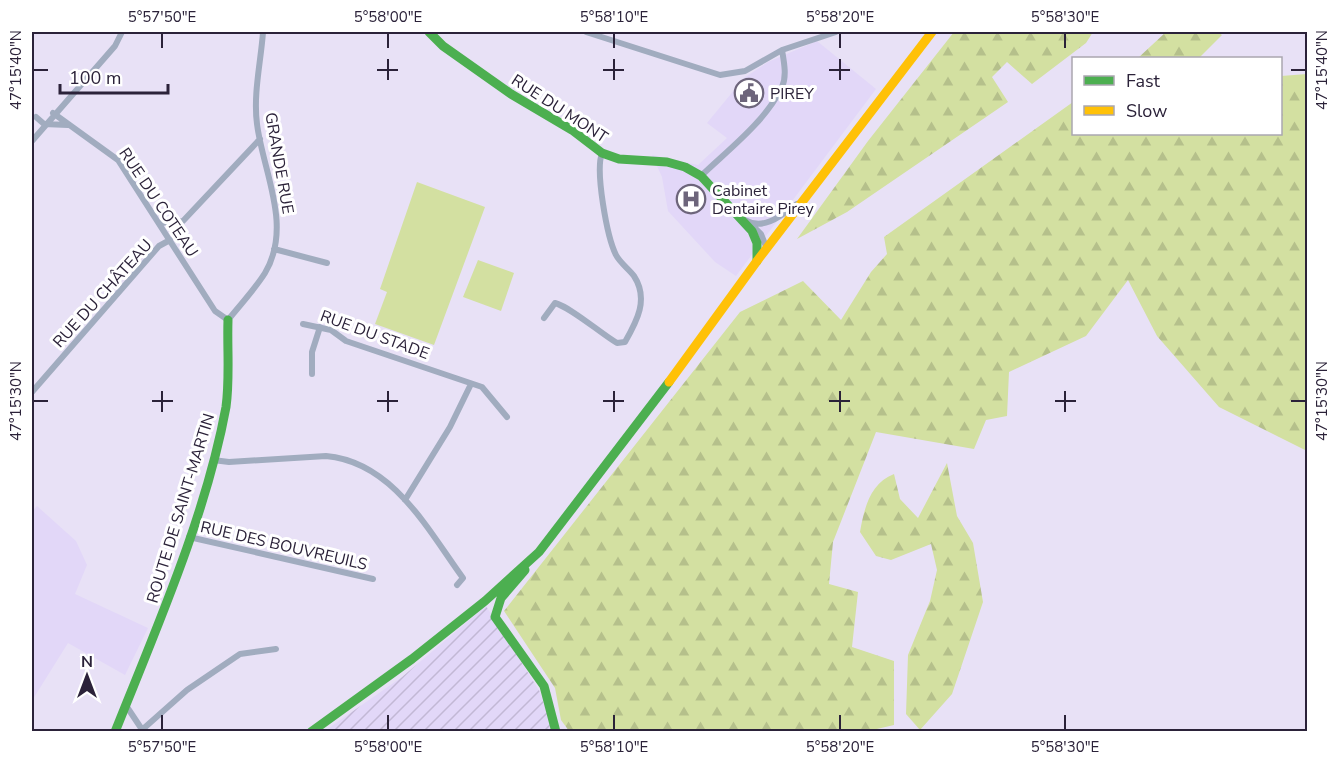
<svg xmlns="http://www.w3.org/2000/svg" width="1339" height="763" font-family="'Nunito Sans',sans-serif">
<defs>
<pattern id="industrial-furrows" width="10" height="10" patternUnits="userSpaceOnUse" patternTransform="scale(1.5)"><rect width="10" height="10" fill="#e2d7f8"/><path d="M-1 1l2-2M0 10L10 0M9 11l2-2" fill="none" stroke="#c2b8d5"/></pattern>
<pattern id="forest-firs" width="22" height="20" patternUnits="userSpaceOnUse" patternTransform="scale(1.5)"><rect width="22" height="20" fill="#d3e0a1"/><path d="M5 1l3.5 6h-7zM16 11l3.5 6h-7z" fill="#b5c08b"/></pattern>
</defs>
<rect width="100%" height="100%" fill="#e8e1f6"/>
<!-- built -->
<path fill="#e2d7f8" d="M817,41l59,48 -140,187 -21,-14 -47,-51 -6,-34 -10,-22 46,10 29,-27 -20,-15 37,-45 24,-16z
M37,506l39,35 11,24 -12,29 73,34 -23,47 -57,-32 -35,56 -1,-187z"/>
<!-- industrial -->
<path fill="url(#industrial-furrows)" d="M486,606l54,86 13,40h-230l79,-55z"/>
<!-- grass -->
<path fill="#d3e0a1" d="M417,182l68,25 -51,138 -59,-21 12,-32 -7,-3z
M478,260l36,13 -13,38 -38,-14z"/>
<!-- forest -->
<path fill="url(#forest-firs)" d="M954,32h139l-7,11 -54,41 -25,-22 -15,15 16,25 -161,110 -50,27 71,-98z
M1166,32h52l4,3 -23,23h-61z
M1307,74v377l-88,-44 -62,-71 -29,-56 -42,56 -77,36 -2,44 -21,4 -12,29 -98,-17 -43,110 -4,42 29,8 -6,55 42,14v64l-30,7 -295,-1 -8,-11 -6,-32 -51,-77 236,-299 63,-31 38,39 30,-48 16,-18 -3,-17 189,-135 1,32h206l1,-58z
M947,463l10,53 16,27 10,59 -31,92 -32,36 -14,-16 2,-59 22,-54 7,-31 -6,-26 -40,16 -15,-4 -16,-24c4,-23 10,-49 34,-58l6,25 18,19z"/>
<g fill="none" stroke-linecap="round" stroke-linejoin="round">
<!-- street -->
<path stroke="#a1acbf" stroke-width="6" d="M586,32l134,43 25,-4 37,-21 54,-18
M53,113l65,47 97,151 13,9c12,-15 27,-31 37,-47 28,-47 -2,-101 -8,-149 -4,-30 4,-63 6,-92
M36,117l8,7 24,1
M32,141l83,-95 7,-14
M701,176c27,-26 64,-54 81,-89 5,-11 2,-25 0,-37
M745,220c19,11 37,-5 52,-16
M160,223l23,-2 77,-82
M751,224l10,10 6,15
M274,249l53,14
M544,318l11,-15c17,5 45,30 62,40l8,-1c12,-21 24,-43 9,-66 -5,-7 -14,-13 -18,-21 -9,-18 -21,-84 -14,-102
M303,324l28,6 15,11 136,46 25,30
M312,374v-22l8,-25
M32,392l127,-146 11,-6
M213,460l16,2 97,-6c67,6 102,74 137,122l-6,7
M405,500l45,-73 21,-43
M189,537l184,42
M127,707l16,24
M143,729l44,-39 53,-36 36,-5"/>
<!-- fast -->
<path stroke="#4caf50" stroke-width="9" d="M429,32l14,14 68,48 61,36 30,23 17,6 48,3 18,5 16,9 51,55 5,12v18
M525,570l-24,28 -6,19 49,69 12,46
M115,732c41,-103 91,-216 111,-325 4,-28 1,-59 2,-87
M311,732l101,-73 73,-58 54,-49 130,-170"/>
<!-- slow -->
<path stroke="#ffc107" stroke-width="9" d="M669,382l88,-121 175,-229"/>
</g>
<!-- ticks -->
<path fill="none" stroke="#2b2239" stroke-width="2" d="M162,33v15M388,33v15M614,33v15M840,33v15M1065,33v15M388,59v21M614,59v21M840,59v21M33,70h15M377,70h21M603,70h21M829,70h21M1291,70h15M162,391v21M388,391v21M614,391v21M840,391v21M1065,391v21M33,401h15M152,401h21M377,401h21M603,401h21M829,401h21M1055,401h21M1291,401h15M162,715v15M388,715v15M614,715v15M840,715v15M1065,715v15"/>
<!-- icons -->
<defs>
<g id="civic-ring" transform="scale(1.5)"><circle r="9.5" fill="#fff" stroke="#6d657b" stroke-width="1.5"/><path d="M-.6-6.5H3V-4.5H.6V-3L4-1V1h2V6H-6V1h2V-1L-.6-3ZM-1.2 2.5V6h2.4V2.5Z" fill="#6d657b"/></g>
<g id="hospital-ring" transform="scale(1.5)"><circle r="9.5" fill="#fff" stroke="#6d657b" stroke-width="1.5"/><path d="M-5-5h3v3.5h4V-5h3V5h-3V1.5h-4V5h-3Z" fill="#6d657b"/></g>
</defs>
<g fill-rule="evenodd">
<use href="#civic-ring" x="749" y="93"/>
<use href="#hospital-ring" x="691" y="199"/>
</g>
<g text-anchor="middle" stroke-width="6" stroke-linejoin="round" paint-order="stroke">
<!-- poi labels -->
<g font-size="16" fill="#2b2239" stroke="#fff" text-anchor="start">
<text x="770" y="99">PIREY</text>
<text x="712" y="196">Cabinet<tspan x="712" dy="18">Dentaire Pirey</tspan></text>
</g>
<!-- street labels -->
<g font-size="16" fill="#2b2239" stroke="#fff">
<text transform="translate(560 108) rotate(33)" y="6">RUE DU MONT</text>
<text transform="translate(280 163) rotate(80)" y="6">GRANDE RUE</text>
<text transform="translate(159 202) rotate(56)" y="6">RUE DU COTEAU</text>
<text transform="translate(102 293) rotate(-48)" y="6">RUE DU CHÂTEAU</text>
<text transform="translate(375 334) rotate(20)" y="6">RUE DU STADE</text>
<text transform="translate(180 508) rotate(-73)" y="6">ROUTE DE SAINT-MARTIN</text>
<text transform="translate(284 545) rotate(13)" y="6">RUE DES BOUVREUILS</text>
</g>
</g>
<!-- border -->
<rect width="1339" height="763" fill="none" stroke="#ffffff" stroke-width="66"/>
<!-- legend -->
<rect x="1072" y="57" width="210" height="78" fill="#ffffff" stroke="#aaa7b0" stroke-width="1.5"/>
<rect x="1084" y="76" width="30" height="9" fill="#4caf50" stroke="#aaa7b0" stroke-width="1.5"/>
<text x="1126" y="87" font-size="18" fill="#2b2239">Fast</text>
<rect x="1084" y="106" width="30" height="9" fill="#ffc107" stroke="#aaa7b0" stroke-width="1.5"/>
<text x="1126" y="117" font-size="18" fill="#2b2239">Slow</text>
<!-- north arrow -->
<g transform="translate(87 676)" stroke="#ffffff" stroke-width="4.5" paint-order="stroke">
<path d="M0-4.5L10 22L0 15L-10 22Z" fill="#2b2239"/>
<text y="-9" font-size="16" font-weight="bold" text-anchor="middle" fill="#2b2239">N</text>
</g>
<!-- scale -->
<path d="M60 84v9h108v-9" fill="none" stroke="#2b2239" stroke-width="3"/>
<text x="69" y="84" font-size="18" fill="#2b2239" stroke="#ffffff" stroke-width="4.5" paint-order="stroke">100 m</text>
<rect x="33" y="33" width="1273" height="697" fill="none" stroke="#2b2239" stroke-width="2"/>
<g font-size="15" text-anchor="middle" fill="#2b2239">
<text x="162" y="22">5°57'50"E</text>
<text x="388" y="22">5°58'00"E</text>
<text x="614" y="22">5°58'10"E</text>
<text x="840" y="22">5°58'20"E</text>
<text x="1065" y="22">5°58'30"E</text>
<text transform="translate(16 70) rotate(-90)" y="5">47°15'40"N</text>
<text transform="translate(1322 70) rotate(-90)" y="5">47°15'40"N</text>
<text transform="translate(16 401) rotate(-90)" y="5">47°15'30"N</text>
<text transform="translate(1322 401) rotate(-90)" y="5">47°15'30"N</text>
<text x="162" y="752">5°57'50"E</text>
<text x="388" y="752">5°58'00"E</text>
<text x="614" y="752">5°58'10"E</text>
<text x="840" y="752">5°58'20"E</text>
<text x="1065" y="752">5°58'30"E</text>
</g>
</svg>
